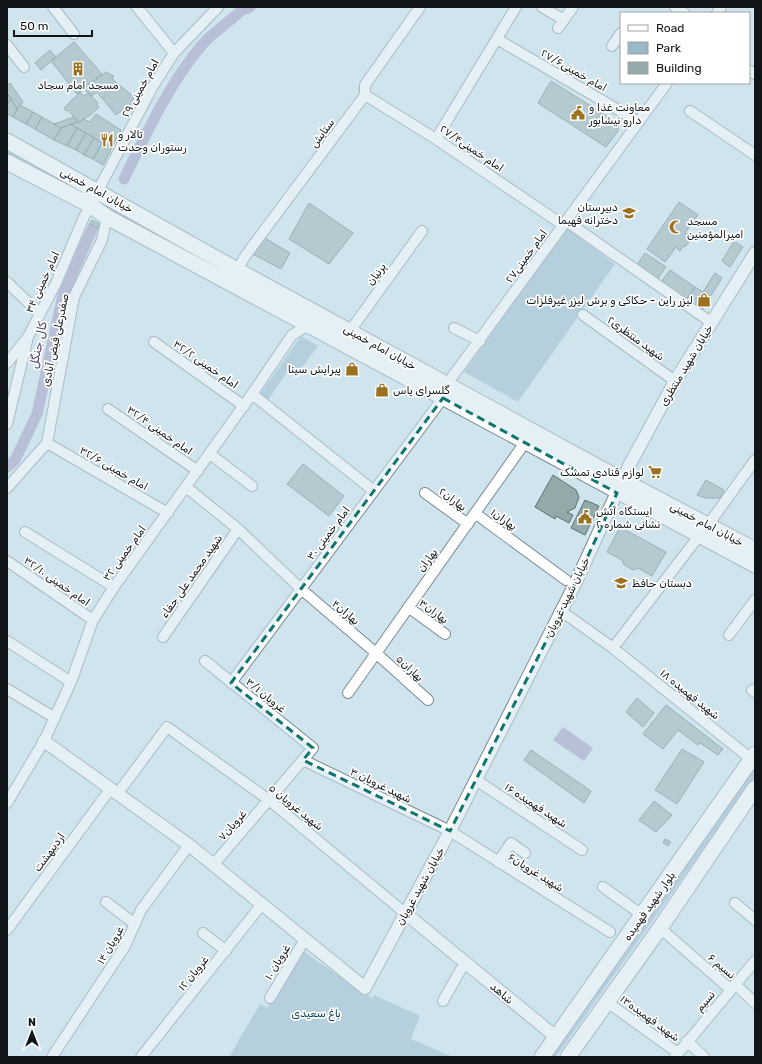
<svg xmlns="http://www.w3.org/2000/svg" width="762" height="1064" font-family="Rubik,'Noto Naskh Arabic',sans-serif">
<rect width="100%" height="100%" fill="#d0e4ee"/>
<!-- green -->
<path fill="#98b7c7" d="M7,151l46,25 -1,2 -45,-24z
M567,228l48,36 -97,138 -54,-30z
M301,336l17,10 -23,31 -8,-5 -19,28 -8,-6z
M755,767v9l-199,281h-5z
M304,952l68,46 2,-3 46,21 -9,23 42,18h-224l31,-53 7,4z"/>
<!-- water -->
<path fill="#9a95b9" d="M563,727l30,21 -9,13 -31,-21z"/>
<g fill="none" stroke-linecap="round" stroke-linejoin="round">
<!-- canal -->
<path stroke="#9a95b9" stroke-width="11" d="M124,179c22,-45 44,-93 77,-133 11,-13 28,-24 41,-36l8,-3
M7,467l8,-7 22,-46 26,-119 30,-68"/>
</g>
<!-- building -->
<path fill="#93a9aa" stroke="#5b7071" d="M74,42l28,32 -25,20 -26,-33z
M50,50l6,7 -15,13 -6,-7z
M106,72l8,4 -2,3 22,18 -7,17 -4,-4 -7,5 -19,-23 -6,4 -7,-7z
M551,81l67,42v8l-12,16 -68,-44z
M10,83l13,19 -6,7 -10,-16v-7z
M80,92l4,4 5,-3 9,10 -1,2 2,2 -10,9 -11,6 -10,-12 -2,1 -2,-3z
M7,93l4,5 -4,7z
M11,98l6,11 -4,8 -6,-3v-9z
M20,105l13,7 -7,12 -13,-7z
M33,112l9,5 -7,12 -9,-5z
M96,114l25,16 -18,35 -10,-6 9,-16 -31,-19 7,-2 2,1 3,-4 7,3z
M42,117l19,11 -7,12 -19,-11z
M74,117l4,5 -17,6 -7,-4z
M71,124l6,4 -10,18 -13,-6 7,-12z
M77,128l9,5 -10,17 -9,-4z
M86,133l8,5 -10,17 -8,-5z
M94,138l8,5 -9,16 -9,-4z
M679,202l19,13 -13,18 6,2 -5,5 3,2 -4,5 -2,-1 -3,5 -4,-4 -11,15 -18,-13z
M309,203l44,30 -24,31 -40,-25z
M92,220l8,4 -2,4 -8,-4z
M263,237l27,16 -9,16 -30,-16z
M734,241l9,6 -13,20 -8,-6z
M645,253l21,14 -9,13 -21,-14z
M670,270l25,17 -9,13 -25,-18z
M715,273l7,5 -20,32 -16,-10 9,-13 8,5z
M303,464l41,32 -15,20 -42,-32z
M553,475l23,15 3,7 -4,11 -8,4 6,3 -4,8 -13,-7 -1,3 -20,-12z
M706,480l18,10 -4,8h-15l-8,-3z
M585,500l14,6 -14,29 -14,-7z
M620,527l46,25 -14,24 -14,-8 -5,2 -9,-5 -2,-5 -15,-8z
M637,698l17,15 -11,14 -17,-15z
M666,705l57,44 -5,6 -18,-12 -2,2 -20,-15 -15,19 -20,-15z
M682,749l22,13 -27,42 -22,-14z
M531,750l60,41 -7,12 -60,-43z
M654,801l18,14 -16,17 -17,-12z
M665,839l6,3 -3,4 -5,-3z"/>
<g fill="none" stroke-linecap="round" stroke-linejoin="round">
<!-- minor casing -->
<g stroke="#798b94" stroke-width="12">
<path id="minor" d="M53,7l21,27
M137,7l37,46
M542,7l22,13
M675,7l9,6
M717,13l4,-6
M558,28l15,-21
M497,39l142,83
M7,45l17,22
M612,46l9,-13
M750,71l5,3
M365,95l71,44 127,86
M690,111l65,44
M436,139l80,-132
M566,221l146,102
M237,270l9,-15 119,-160v-10l55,-78
M7,282l33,32
M583,315l92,66
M454,328l26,13
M350,331l72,-100
M154,342l90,64
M7,363l21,-26 28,-54 28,-66 69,-131 21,-33 44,-46
M447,384l220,-301
M252,394l122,97
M108,409l90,62
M7,424l20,-83
M47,443l121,70
M210,454l42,32
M186,487l52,42 63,60 75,64 52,47
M7,488l40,-45 27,-146 28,-57 5,-23
M425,493l43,31
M476,514l90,66
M708,525l47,-65
M25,532l89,55
M7,561l86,59
M408,607l37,27
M561,611l52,37 138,111
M729,635l26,-35
M163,637l75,-108
M7,641l64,41
M613,648l86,-112
M205,661l108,87 -100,117
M231,683l212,-285
M7,689l48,29
M752,690l3,2
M348,693l178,-252
M303,760l147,71 160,101
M476,780l106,70
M118,793l49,-66 102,73 136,113
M7,803l37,-62 27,-59 22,-62 21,-33 138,-193 40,-59 18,-11
M498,862l13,-19 14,10
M603,887l39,28
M106,902l29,22
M735,903l20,17
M660,928l70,61
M7,930l104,-142
M203,933l23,18
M735,984l20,19
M270,998l35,-59
M443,1001l22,-39
M607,1002l71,51
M687,1041l17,16
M52,1057l73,-111 16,-36 48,-65
M141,1057l121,-153
M675,1057l80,-96"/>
</g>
<!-- tertiary casing -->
<g stroke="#798b94" stroke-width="14">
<path id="tertiary" d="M44,741l145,104 176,143 85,-157 125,-247 55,-120 45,-83 80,-128
M405,913l151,124"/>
</g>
<!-- primary casing -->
<g stroke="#798b94" stroke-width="17">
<path id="primary" d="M7,141l230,129 385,210 133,70
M7,162l83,43 17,12c217,115 431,233 648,348
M542,1057l213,-303
M568,1057l92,-129 95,-140"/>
</g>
<!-- minor -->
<use href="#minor" stroke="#fff" stroke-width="10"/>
<!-- tertiary -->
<use href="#tertiary" stroke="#fff" stroke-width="12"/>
<!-- primary -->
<use href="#primary" stroke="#fff" stroke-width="15"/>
</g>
<!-- marked area -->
<path d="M0 0H762V1064H0ZM443,398l174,95 -42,91 -125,247 -147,-71 10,-12 -82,-65z" fill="#d0e4ee" fill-opacity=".55" fill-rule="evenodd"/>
<path fill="none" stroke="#0f766e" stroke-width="3" stroke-dasharray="8 5" stroke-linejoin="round" d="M443,398l174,95 -42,91 -125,247 -147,-71 10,-12 -82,-65z"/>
<!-- icons -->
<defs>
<g id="building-bare" transform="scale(1.08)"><path d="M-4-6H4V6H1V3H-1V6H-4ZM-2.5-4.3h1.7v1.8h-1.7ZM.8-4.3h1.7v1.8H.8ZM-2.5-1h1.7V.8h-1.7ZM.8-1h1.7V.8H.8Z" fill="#9b701f" stroke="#fff" stroke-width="2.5" paint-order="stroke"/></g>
<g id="civic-bare" transform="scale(1.08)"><path d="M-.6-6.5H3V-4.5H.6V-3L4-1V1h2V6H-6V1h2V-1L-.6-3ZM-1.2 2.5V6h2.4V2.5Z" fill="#9b701f" stroke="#fff" stroke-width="2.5" paint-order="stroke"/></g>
<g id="restaurant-bare" transform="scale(1.08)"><path d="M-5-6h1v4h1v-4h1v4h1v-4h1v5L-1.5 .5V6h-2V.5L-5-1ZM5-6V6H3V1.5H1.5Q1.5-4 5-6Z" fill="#9b701f" stroke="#fff" stroke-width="2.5" paint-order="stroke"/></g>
<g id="school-bare" transform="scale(1.08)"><path d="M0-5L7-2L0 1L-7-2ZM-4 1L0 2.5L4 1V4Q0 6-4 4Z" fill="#9b701f" stroke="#fff" stroke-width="2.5" paint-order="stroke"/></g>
<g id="mosque-bare" transform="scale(1.08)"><path d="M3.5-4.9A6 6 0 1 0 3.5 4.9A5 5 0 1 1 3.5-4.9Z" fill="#9b701f" stroke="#fff" stroke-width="2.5" paint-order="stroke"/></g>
<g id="shop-bare" transform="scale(1.08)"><path d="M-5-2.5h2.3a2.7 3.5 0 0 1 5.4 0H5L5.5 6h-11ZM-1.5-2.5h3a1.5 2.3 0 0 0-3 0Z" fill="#9b701f" stroke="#fff" stroke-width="2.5" paint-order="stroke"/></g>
<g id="supermarket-bare" transform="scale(1.08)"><path d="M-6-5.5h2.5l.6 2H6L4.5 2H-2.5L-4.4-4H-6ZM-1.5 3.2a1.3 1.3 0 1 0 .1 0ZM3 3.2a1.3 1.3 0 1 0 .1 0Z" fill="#9b701f" stroke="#fff" stroke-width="2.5" paint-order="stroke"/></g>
</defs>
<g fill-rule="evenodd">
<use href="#building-bare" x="78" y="69"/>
<use href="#civic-bare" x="578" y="113"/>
<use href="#restaurant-bare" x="107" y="140"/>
<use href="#school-bare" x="629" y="213"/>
<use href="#mosque-bare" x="676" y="227"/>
<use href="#shop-bare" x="704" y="300"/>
<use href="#shop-bare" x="352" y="369"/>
<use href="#shop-bare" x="382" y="390"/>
<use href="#supermarket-bare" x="655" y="472"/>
<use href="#civic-bare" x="585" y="517"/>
<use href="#school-bare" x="621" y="583"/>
</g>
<g text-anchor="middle" stroke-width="3.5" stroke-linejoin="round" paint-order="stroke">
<!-- street labels -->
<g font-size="11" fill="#0f1519" stroke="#fff">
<text transform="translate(574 70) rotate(30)" y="4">امام خمینی۲۷/۶</text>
<text transform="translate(140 88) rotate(-61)" y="4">امام خمینی ۲۹</text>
<text transform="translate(322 133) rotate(-54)" y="4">ستایش</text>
<text transform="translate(472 148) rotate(34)" y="4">امام خمینی۲۷/۴</text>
<text transform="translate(97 190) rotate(29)" y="4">خیابان امام خمینی</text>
<text transform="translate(526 256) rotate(-54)" y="4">امام خمینی۲۷</text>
<text transform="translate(376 274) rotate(-54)" y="4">پرنیان</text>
<text transform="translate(42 282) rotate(-65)" y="4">امام خمینی ۳۴</text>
<text transform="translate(636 338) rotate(36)" y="4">شهید منتظری۲</text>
<text transform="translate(55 340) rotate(-78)" y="4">صفدرعلی فیض آبادی</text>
<text transform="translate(380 347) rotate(29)" y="4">خیابان امام خمینی</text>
<text transform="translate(206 364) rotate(35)" y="4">امام خمینی ۳۲/۲</text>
<text transform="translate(686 365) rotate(-59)" y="4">خیابان شهید منتظری</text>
<text transform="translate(160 430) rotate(35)" y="4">امام خمینی ۳۲/۴</text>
<text transform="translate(114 468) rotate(30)" y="4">امام خمینی ۳۲/۶</text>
<text transform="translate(453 499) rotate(36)" y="4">بهاران۲</text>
<text transform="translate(504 519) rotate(35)" y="4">بهاران۱</text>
<text transform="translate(707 524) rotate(28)" y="4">خیابان امام خمینی</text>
<text transform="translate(328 533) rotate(-53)" y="4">امام خمینی ۳۰</text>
<text transform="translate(124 553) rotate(-54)" y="4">امام خمینی ۳۲</text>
<text transform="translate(427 560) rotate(-54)" y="4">بهاران</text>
<text transform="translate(191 576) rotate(-55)" y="4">شهید محمد علی جفاء</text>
<text transform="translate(57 581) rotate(35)" y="4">امام خمینی ۳۲/۱۰</text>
<text transform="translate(567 597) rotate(-64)" y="4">خیابان شهید غرویان</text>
<text transform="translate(434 611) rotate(36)" y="4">بهاران۳</text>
<text transform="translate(346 612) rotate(40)" y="4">بهاران۴</text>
<text transform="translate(410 668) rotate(43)" y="4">بهاران۵</text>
<text transform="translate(690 694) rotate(39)" y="4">شهید فهمیده ۱۸</text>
<text transform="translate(266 695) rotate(39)" y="4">غرویان ۳/۱</text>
<text transform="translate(381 785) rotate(26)" y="4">شهید غرویان ۳</text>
<text transform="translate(536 805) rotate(33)" y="4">شهید فهمیده ۱۶</text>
<text transform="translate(296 807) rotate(39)" y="4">شهید غرویان ۵</text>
<text transform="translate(232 825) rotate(-49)" y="4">غرویان۷</text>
<text transform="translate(49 852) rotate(-54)" y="4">اردیبهشت</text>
<text transform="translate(536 872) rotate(32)" y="4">شهید غرویان۶</text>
<text transform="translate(420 886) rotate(-61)" y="4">خیابان شهید غرویان</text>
<text transform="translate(649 906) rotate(-55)" y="4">بلوار شهید فهمیده</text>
<text transform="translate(110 945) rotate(-60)" y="4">غرویان ۱۴</text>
<text transform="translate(277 962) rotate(-59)" y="4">غرویان ۱۰</text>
<text transform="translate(722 966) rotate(41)" y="4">نسیم ۶</text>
<text transform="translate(193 973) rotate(-51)" y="4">غرویان ۱۲</text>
<text transform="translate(502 993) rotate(40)" y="4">شاهد</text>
<text transform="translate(705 1001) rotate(-50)" y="4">نسیم</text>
<text transform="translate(650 1018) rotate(36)" y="4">شهید فهمیده۱۳</text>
</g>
<!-- poi labels -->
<g font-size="11" fill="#0f1519" stroke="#fff" text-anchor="start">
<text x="78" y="89" text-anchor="middle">مسجد امام سجاد</text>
<text x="589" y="111">معاونت غذا و<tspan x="589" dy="13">دارو نیشابور</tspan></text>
<text x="118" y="138">تالار و<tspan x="118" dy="13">رستوران وحدت</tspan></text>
<text x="618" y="211" text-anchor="end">دبیرستان<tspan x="618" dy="13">دخترانه فهیما</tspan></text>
<text x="687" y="225">مسجد<tspan x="687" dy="13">امیرالمؤمنین</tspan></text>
<text x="693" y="304" text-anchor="end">لیزر راین - حکاکی و برش لیزر غیرفلزات</text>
<text x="341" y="373" text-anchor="end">پیرایش سینا</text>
<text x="393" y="394">گلسرای یاس</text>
<text x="644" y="476" text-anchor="end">لوازم قنادی تمشک</text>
<text x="596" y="515">ایستگاه آتش<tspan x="596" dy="13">نشانی شماره ۲</tspan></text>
<text x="632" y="587">دبستان حافظ</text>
</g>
<!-- park labels -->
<g font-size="11" fill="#063f55" stroke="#fff">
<text x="316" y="1017">باغ سعیدی</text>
</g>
<!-- water labels -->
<g font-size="12" font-style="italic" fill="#4a4072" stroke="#fff">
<text transform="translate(38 345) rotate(-78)" y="4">کال جنگل</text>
</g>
</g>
<!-- border -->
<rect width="762" height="1064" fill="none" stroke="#0f1519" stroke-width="16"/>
<!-- legend -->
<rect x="620" y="12" width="130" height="72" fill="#ffffff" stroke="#9fa1a3"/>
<rect x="628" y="25" width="20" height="6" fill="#ffffff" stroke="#9fa1a3"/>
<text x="656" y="32" font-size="12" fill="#0f1519">Road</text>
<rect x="628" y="42" width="20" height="12" fill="#98b7c7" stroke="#9fa1a3"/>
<text x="656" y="52" font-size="12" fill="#0f1519">Park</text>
<rect x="628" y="62" width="20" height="12" fill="#93a9aa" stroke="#9fa1a3"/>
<text x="656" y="72" font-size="12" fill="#0f1519">Building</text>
<!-- north arrow -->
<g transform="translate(32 1032)" stroke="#ffffff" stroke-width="3" paint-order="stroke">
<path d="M0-3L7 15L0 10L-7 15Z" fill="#0f1519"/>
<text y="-6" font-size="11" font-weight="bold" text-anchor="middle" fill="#0f1519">N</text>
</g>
<!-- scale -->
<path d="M14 30v6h78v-6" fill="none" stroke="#0f1519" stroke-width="2"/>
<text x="20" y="30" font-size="12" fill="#0f1519" stroke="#ffffff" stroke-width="3" paint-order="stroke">50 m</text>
</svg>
